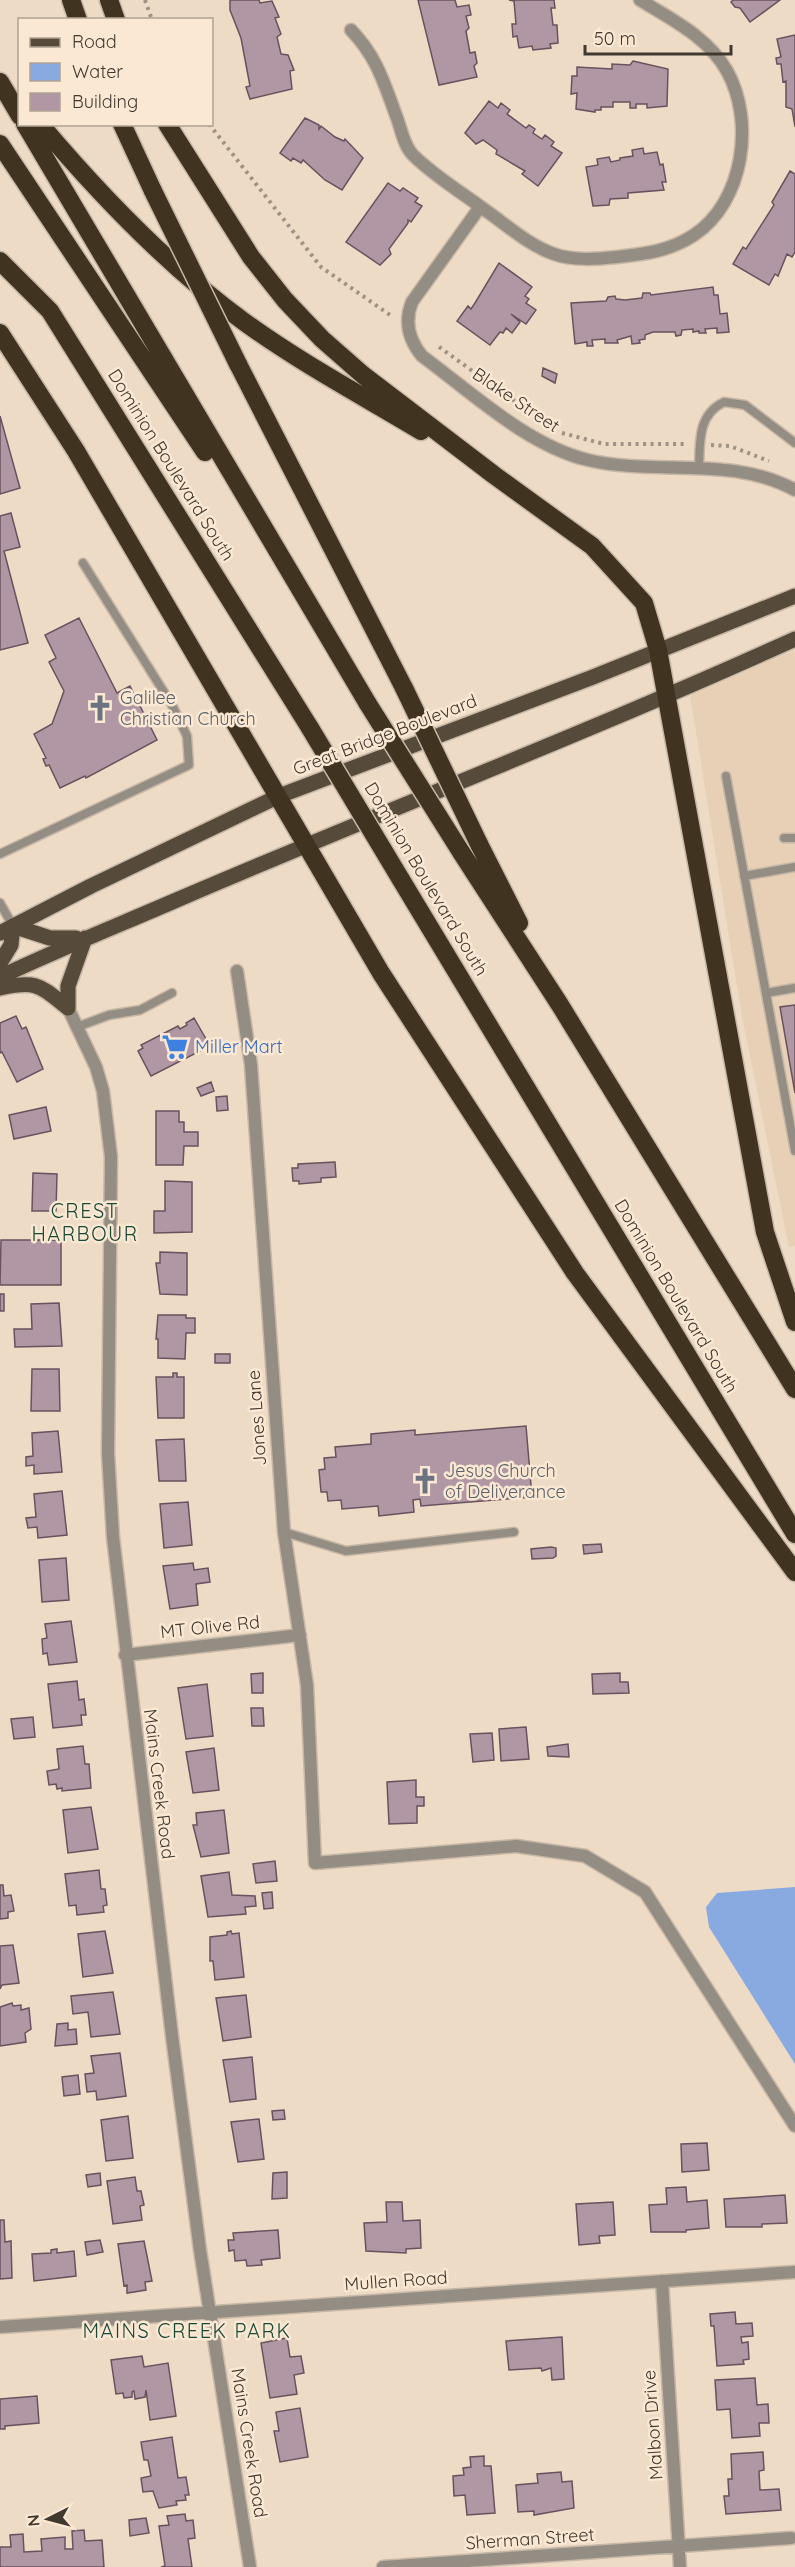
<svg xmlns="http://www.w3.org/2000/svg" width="795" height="2567" font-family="Quicksand,sans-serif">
<rect width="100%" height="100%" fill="#eddbc6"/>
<!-- built -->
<path fill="#e7d0b5" d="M795,650v596l-6,1 -47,-230 -52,-322z"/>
<!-- water -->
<path fill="#89aae1" d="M795,1887v177l-86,-137 -3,-20 11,-14z"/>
<!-- building -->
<path fill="#b197a4" stroke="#69525e" stroke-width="1.5" d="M230,0h29l1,3 12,-2 7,16 -4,1 6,16 -4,3 4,17 7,1 6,15 -4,1 2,18 -42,10 -4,-12 4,-1 -9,-48 -11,-28z
M418,0h37l2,7 12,-2 2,10 -5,1 3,12 -3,3 4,22 5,-1 2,11 -3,3 3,11 -38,8z
M509,0h45l1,8h-4l2,17h4l1,18 -8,1 1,4 -18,2 -1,-4 -13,2 -2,-12 -4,1 -1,-13h4l-2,-23z
M733,0h47l-30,22 -10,-14 -5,-1 -4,-5z
M795,35v92l-3,-18 -6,-2v-26l-3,1 -2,-18h-4l-1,-6 5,-1 -4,-18z
M633,61l35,8 -1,37 -20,2v-4h-11v4h-6v-6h-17v5h-12v3h-6v2l-19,-3 1,-16 -6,1 1,-18h5v-9l35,2v-5l18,1z
M489,101l9,7 3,-5 9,7 -3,4 19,14 3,-3 6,4 -2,4 9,6 3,-4 9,7 -3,4 11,7 -24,33 -16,-12 3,-3 -29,-17 1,-4 -14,-10 -7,4 -11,-11z
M305,118l14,7v4l2,-3 14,11 9,4 1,-2 18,19 -21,32 -17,-10 -22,-20 -2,3 -8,-5 -2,3 -11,-8z
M643,148l1,6 13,-2 3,13 3,-1 3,18h-4l2,8 -36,3v5l-18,1 -1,6 -16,1 -7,-39 12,-2 -1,-6 12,-2 2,5 9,-2v-2l13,-2 -1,-6z
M790,171l5,3v78l-3,5 -5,-3 -9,22 -3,-2 -6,11 -36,-21 10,-17 3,2 28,-44 -2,-3z
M388,183l12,8 3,-3 15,10 -3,4 7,4 -11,16 -3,-2v3l-19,26 2,5 -11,11 -34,-23z
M499,263l33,24 -7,9 4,3 -3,4 10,7 -10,14 -15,-10 9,8 -8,11 -6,-5 -3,5 -3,-1 -10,13 -33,-24 11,-15 3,3 4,-6z
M713,287l1,8h4l2,19 7,-1 2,19 -12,1v-5l-12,1 1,4h-7v-2l-6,1v-3l-11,1 -1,5 -5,1 -1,-4h-22l-8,3v4l-6,1 1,3 -8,1 -1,-8 -14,4 1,3h-13v-4l-13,1 1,6h-6v-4l-12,2 -4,-41 35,-2 2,-4 7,-1 1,3 9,1 17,-2 1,-5h7l1,2z
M543,368l14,6 -2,9 -13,-7z
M0,416l20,72 -20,6z
M11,513l9,34 -16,4 24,92 -28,7v-134z
M79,618l38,75 13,-7 27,54 -71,38 -1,-2 -25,12 -11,-23 -3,1 -3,-7 3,-1 -12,-24 18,-10 12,-33 -15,-29 7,-4 -11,-23z
M795,1005v88l-15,-86z
M16,1016l6,13 4,-2 17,42 -26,13 -15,-30 -2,1v-30z
M194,1018l16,28 -59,30 -13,-25 5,-3 -2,-3 37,-19 2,3 7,-4 -1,-2z
M211,1082l3,9 -13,5 -4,-8z
M227,1096l1,14 -11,1 -1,-14z
M46,1107l5,24 -37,8 -5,-24z
M156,1111h23v11h5v10h14v14h-14l-1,19h-27z
M335,1162l1,15 -15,1v4l-22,2v-3h-6l-1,-13h6v-4z
M33,1173l24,1 -1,37h-24z
M165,1181l27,1v50l-38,1v-22h11z
M1,1240h60v45h-61z
M160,1252l27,1v42l-27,-1 -4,-31h4z
M0,1294h4v17h-4z
M59,1303l3,43 -47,1 -1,-18h18l-1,-25z
M158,1315h28v3h9v15h-9l-1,26 -27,-1v-19h-2z
M215,1354h15v9h-15z
M32,1369h27l1,42h-29z
M173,1373h4v4h7v41h-26l-2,-41h17z
M526,1426l6,71 -111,9 -1,-7 -7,1 1,12 -35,4 -1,-10 -36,3 -1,-9 -13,1 -1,-9h-6l-2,-22 6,-1 -1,-11 12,-1 -1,-10 36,-3v-10l44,-4v5z
M58,1431l4,41 -28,2v-9l-8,1v-9l7,-1 -1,-23z
M184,1439l2,42h-27l-3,-41z
M62,1491l5,44 -29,3 -1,-11 -9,1 -2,-10 10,-1 -2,-23z
M188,1502l4,43 -28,3 -4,-44z
M601,1544l1,8 -18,2 -1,-9z
M551,1547l5,1v8l-3,2 -21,1 -1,-10z
M66,1558l3,42 -27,2 -3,-42z
M193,1563l1,7 14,-2 2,14 -14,2 2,21 -28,4 -7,-43z
M71,1621l6,41 -28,3 -2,-12 -4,1 -1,-15 5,-1 -2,-14z
M263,1673v20h-11l-1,-19z
M620,1673v9h8l1,11 -36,1 -1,-20z
M77,1681l2,19 5,-1 2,16h-5l1,10 -29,3 -5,-44z
M207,1684l6,52 -27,3 -8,-51z
M251,1708h12l1,18h-12z
M33,1717l2,20 -21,2 -3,-20z
M526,1727l3,32 -28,2 -2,-32z
M492,1733l2,27 -21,2 -3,-28z
M568,1744l1,13 -21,-1 -1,-9z
M83,1746l2,18h4l2,24 -29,3v-3l-5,1 -1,-5 -7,1 -2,-14 12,-2 -2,-20z
M214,1748l5,42 -26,3 -7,-41z
M416,1780v17h8v9h-7v17l-28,1 -2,-42z
M91,1807l7,42 -30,4 -5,-43z
M224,1810l5,43 -28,4 -8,-32h4l-1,-12z
M275,1861l2,20 -21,2 -3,-19z
M99,1870l2,19h4l2,16 -4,1 1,6 -27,3 -1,-10 -7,1 -4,-32z
M229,1872l3,23 23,1 1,10 -11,1 1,7 -38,3 -7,-41z
M0,1885h3l1,11 7,-1 3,16 -6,1v6l-8,1z
M272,1892l1,16 -9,1 -2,-16z
M105,1931l8,42 -30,4 -5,-43z
M231,1931l1,3 7,-1 5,44 -29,3 -2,-19h-3v-24l17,-2v-3z
M13,1945l6,38 -17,2 -2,4v-43z
M113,1992l7,42 -29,3 -3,-25 -15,2 -2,-18z
M246,1995l5,42 -28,4 -7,-43z
M12,2003l1,3 8,-1v5l8,-2 2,21 -6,4 1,9 -26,4v-39z
M68,2023v7l8,-1 1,15 -22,2 2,-22z
M120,2053l6,43 -29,4 -1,-9 -9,1 -2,-18 9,-1 -3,-17z
M252,2057l4,42 -26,3 -7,-42z
M78,2075l2,19 -16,2 -2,-19z
M284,2110l1,9 -12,1 -1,-9z
M128,2116l5,42 -27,3 -5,-41z
M259,2119l5,40 -26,3 -7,-40z
M707,2143l2,27 -27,2 -1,-28z
M287,2172v26l-15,1 1,-26z
M100,2173l1,12 -13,2 -2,-12z
M135,2177l2,14h4l3,14 -4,1 2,14 -29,4 -6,-43z
M686,2187l1,15 20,-2 2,28 -23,2v2h-35l-2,-27 18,-1 -1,-16z
M785,2195l2,28 -25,1v3h-36l-2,-28z
M386,2202h16l1,19 17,-1 1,28 -15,1v4l-40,-2 -2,-28 23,-1z
M613,2202l2,33 -16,1 1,7 -21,2 -3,-41z
M0,2220h4l1,22 6,-1 1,37 -12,1z
M278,2230l2,28 -19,2 1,5 -15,1 -1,-6 -11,1 -1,-11 -5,1 -1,-11h6l-1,-7z
M100,2240l3,12 -16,3 -2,-13z
M144,2241l8,40 -7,1 1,8 -19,3v-8l-3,1 -6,-42z
M57,2249v4l17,-2 2,25 -42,5 -2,-27 19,-1v-3z
M735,2312l1,12 16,-1 1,13 -12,1 1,6 6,-1 1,17 -6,1 1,4 -27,2 -3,-40h-3l-1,-12z
M562,2337l2,42 -12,1 -1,-12 -9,3 -1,-3 -32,2 -3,-29z
M287,2338l3,19 11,-1 3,17 -10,2 3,19 -27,4 -9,-55z
M142,2356l2,11 24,-4 8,53 -26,4 -4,-30 -1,7 -10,2 -1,-8 -2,1v5l-8,1 -1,-5 -7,1 -5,-34z
M755,2378l2,27 11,-1 1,19h-10l1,13 -28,2 -2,-29 -13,1 -2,-30z
M37,2396l2,27 -34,3v3h-5v-30z
M300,2408l8,49 -28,5 -6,-31h5l-3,-19z
M172,2437l6,41 8,-1 3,18h-4l1,5 -10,1 1,4 -18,3 -6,-17 -10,1 -2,-14 10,-2 -3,-16h-4l-3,-18z
M763,2452l1,18 -5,1 1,19 19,-1 2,21 -55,4 -2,-18h5l-1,-17h4l-1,-25z
M484,2456v10h7l4,47 -28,2 -2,-20 -11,1 -1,-20 11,-1 -1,-7 8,-1 -1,-10z
M561,2472l1,10 10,-1 2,27 -40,7v-4l-16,1 -2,-27 22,-2 -1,-9z
M185,2514l1,7 7,-1 2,18 -7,1 4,28h-31l4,-1 -6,-40 10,-1 -2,-9z
M146,2518l3,15 -19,3 -1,-16z
M84,2530l1,11 17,-1 2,27h-104v-20h11l-1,-12 13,-1 1,18 18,-1 -1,-12 24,-2v12h8l-1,-18z"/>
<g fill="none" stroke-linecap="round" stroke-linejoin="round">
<!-- service casing -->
<g stroke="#c7b7a5" stroke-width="11">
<path id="service" d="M699,469c1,-26 -2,-54 25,-67l21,3 50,38
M726,776l69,375
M784,838h11
M0,854l189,-89 -2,-29 -15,-31 -89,-142
M744,876l51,-9
M0,903l13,23
M766,993l29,-5
M77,1027l32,-12 31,-5 32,-17
M284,1532l62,19 168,-19"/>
</g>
<!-- minor casing -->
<g stroke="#c7b7a5" stroke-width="15">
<path id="minor" d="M351,30c26,27 33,53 46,88 4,11 7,28 16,37 21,21 48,37 72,55 22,15 43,35 69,44 19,7 43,5 63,3 28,-3 53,-6 77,-22 50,-33 61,-114 33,-164 -19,-34 -56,-52 -87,-71
M480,207l-68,95c-8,20 -3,38 10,54 49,36 106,90 166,104 67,16 144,-5 207,30
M237,971l14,94 33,467 23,153 8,178 201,-17 69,10 60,36 150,234
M68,1008l28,59 7,24 8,66 -3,296 5,84 59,499 28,214 50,317
M125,1655l175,-20
M662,2281l18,286
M0,2327l795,-55
M383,2567l408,-29"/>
</g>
<!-- primary casing -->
<g stroke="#c7b7a5" stroke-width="18">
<path id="primary" d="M13,926l37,12h26
M0,933l91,-47 188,-90 314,-119 202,-81
M0,963l11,-18 2,-19
M0,977c59,-28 119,-52 179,-78 205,-88 413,-168 616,-260
M0,988c37,-8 39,-3 68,20
M68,1008v-22l17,-48"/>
</g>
<!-- motorway casing -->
<g stroke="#c7b7a5" stroke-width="21">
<path id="motorway" d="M71,0l7,20
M109,0l7,20
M0,82l20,34
M25,124l343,580
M40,124c60,71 128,142 203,197 56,41 118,74 178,110
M122,124l31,67
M167,124l84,133 34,43 37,39 41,36 131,100 98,71 52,57 14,47 107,582 30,90
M0,144l205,308
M0,261l50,50 260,417
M0,333l76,118 305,522 194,300 220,299
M238,364l166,324
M479,844l40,79
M461,852l99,153 235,384
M400,878l395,656"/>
</g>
<!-- path -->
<path stroke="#a09283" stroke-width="4" stroke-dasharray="3 4.5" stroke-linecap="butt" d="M145,0l7,20
M209,124l112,143 72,50
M439,347l116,83
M562,433l42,11h84
M711,445l19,1 39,15"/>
<!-- service -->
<use href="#service" stroke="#938d83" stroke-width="8"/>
<!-- minor -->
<use href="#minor" stroke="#938d83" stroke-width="12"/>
<!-- primary -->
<use href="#primary" stroke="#564b3a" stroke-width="15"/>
<!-- motorway -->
<use href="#motorway" stroke="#403421" stroke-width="18"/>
<!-- motorway-bridge casing -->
<g stroke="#c7b7a5" stroke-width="21" stroke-linecap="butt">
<path id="motorway-bridge" d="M153,191l85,173
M404,688l75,156
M368,704l93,148
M310,728l90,150"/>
</g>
<!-- motorway-bridge -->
<use href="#motorway-bridge" stroke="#403421" stroke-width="18"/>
</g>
<!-- icons -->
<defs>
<g id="church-bare" transform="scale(2.07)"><path d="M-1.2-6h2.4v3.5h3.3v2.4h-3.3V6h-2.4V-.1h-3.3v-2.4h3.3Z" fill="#6b7280" stroke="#fbe8d3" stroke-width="2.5" paint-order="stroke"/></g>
<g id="supermarket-bare" transform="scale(2.07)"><path d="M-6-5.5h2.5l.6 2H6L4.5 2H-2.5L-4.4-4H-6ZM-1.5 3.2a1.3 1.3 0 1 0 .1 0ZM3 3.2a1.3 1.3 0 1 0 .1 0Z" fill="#3f7fe0" stroke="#fbe8d3" stroke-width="2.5" paint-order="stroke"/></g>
</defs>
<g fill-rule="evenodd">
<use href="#church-bare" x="100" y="708"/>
<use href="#supermarket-bare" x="175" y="1047"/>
<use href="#church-bare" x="425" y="1481"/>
</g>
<g text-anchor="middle" stroke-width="5" stroke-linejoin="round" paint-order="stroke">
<!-- street labels -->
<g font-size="18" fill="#403930" stroke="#fbe8d3">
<text transform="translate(516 400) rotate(34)" y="6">Blake Street</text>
<text transform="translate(171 465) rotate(58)" y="6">Dominion Boulevard South</text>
<text transform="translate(385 735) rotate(-21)" y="6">Great Bridge Boulevard</text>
<text transform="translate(426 879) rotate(59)" y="6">Dominion Boulevard South</text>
<text transform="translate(676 1296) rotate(59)" y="6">Dominion Boulevard South</text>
<text transform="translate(257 1418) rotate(-94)" y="6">Jones Lane</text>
<text transform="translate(210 1627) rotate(-6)" y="6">MT Olive Rd</text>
<text transform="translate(159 1784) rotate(83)" y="6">Mains Creek Road</text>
<text transform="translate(396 2281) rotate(-4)" y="6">Mullen Road</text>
<text transform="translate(653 2425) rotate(-94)" y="6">Malbon Drive</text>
<text transform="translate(249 2443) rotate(81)" y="6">Mains Creek Road</text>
<text transform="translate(530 2539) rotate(-4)" y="6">Sherman Street</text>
</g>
<!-- worship labels -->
<g font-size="18" fill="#5b616d" stroke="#fbe8d3" text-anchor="start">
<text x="120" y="704">Galilee<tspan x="120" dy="21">Christian Church</tspan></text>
<text x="445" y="1477">Jesus Church<tspan x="445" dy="21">of Deliverance</tspan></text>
</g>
<!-- shop labels -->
<g font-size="18" fill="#366cbe" stroke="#fbe8d3" text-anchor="start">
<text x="195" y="1053">Miller Mart</text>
</g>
<!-- neighbourhood labels -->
<g font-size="20" letter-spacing="1.5" fill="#184836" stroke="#fbe8d3">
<text x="85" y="1218">CREST<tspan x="85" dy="23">HARBOUR</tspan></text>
<text x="187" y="2338">MAINS CREEK PARK</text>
</g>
</g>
<!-- legend -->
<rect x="18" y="18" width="195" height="108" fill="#fbe8d3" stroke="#b0a292" stroke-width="1.5"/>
<rect x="30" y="38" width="30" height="9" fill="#564b3a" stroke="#b0a292" stroke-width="1.5"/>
<text x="72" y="48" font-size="18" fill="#403930">Road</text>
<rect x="30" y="63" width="30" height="18" fill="#89aae1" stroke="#b0a292" stroke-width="1.5"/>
<text x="72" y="78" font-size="18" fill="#403930">Water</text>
<rect x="30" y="93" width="30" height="18" fill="#b197a4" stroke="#b0a292" stroke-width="1.5"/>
<text x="72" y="108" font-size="18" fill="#403930">Building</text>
<!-- north arrow -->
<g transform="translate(48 2519) rotate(264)" stroke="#fbe8d3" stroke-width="4.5" paint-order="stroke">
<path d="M0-4.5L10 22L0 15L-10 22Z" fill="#403930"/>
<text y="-9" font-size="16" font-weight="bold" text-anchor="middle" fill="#403930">N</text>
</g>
<!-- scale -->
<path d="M585 45v9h146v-9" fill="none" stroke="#403930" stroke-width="3"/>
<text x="594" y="45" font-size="18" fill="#403930" stroke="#fbe8d3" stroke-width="4.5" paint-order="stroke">50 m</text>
</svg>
